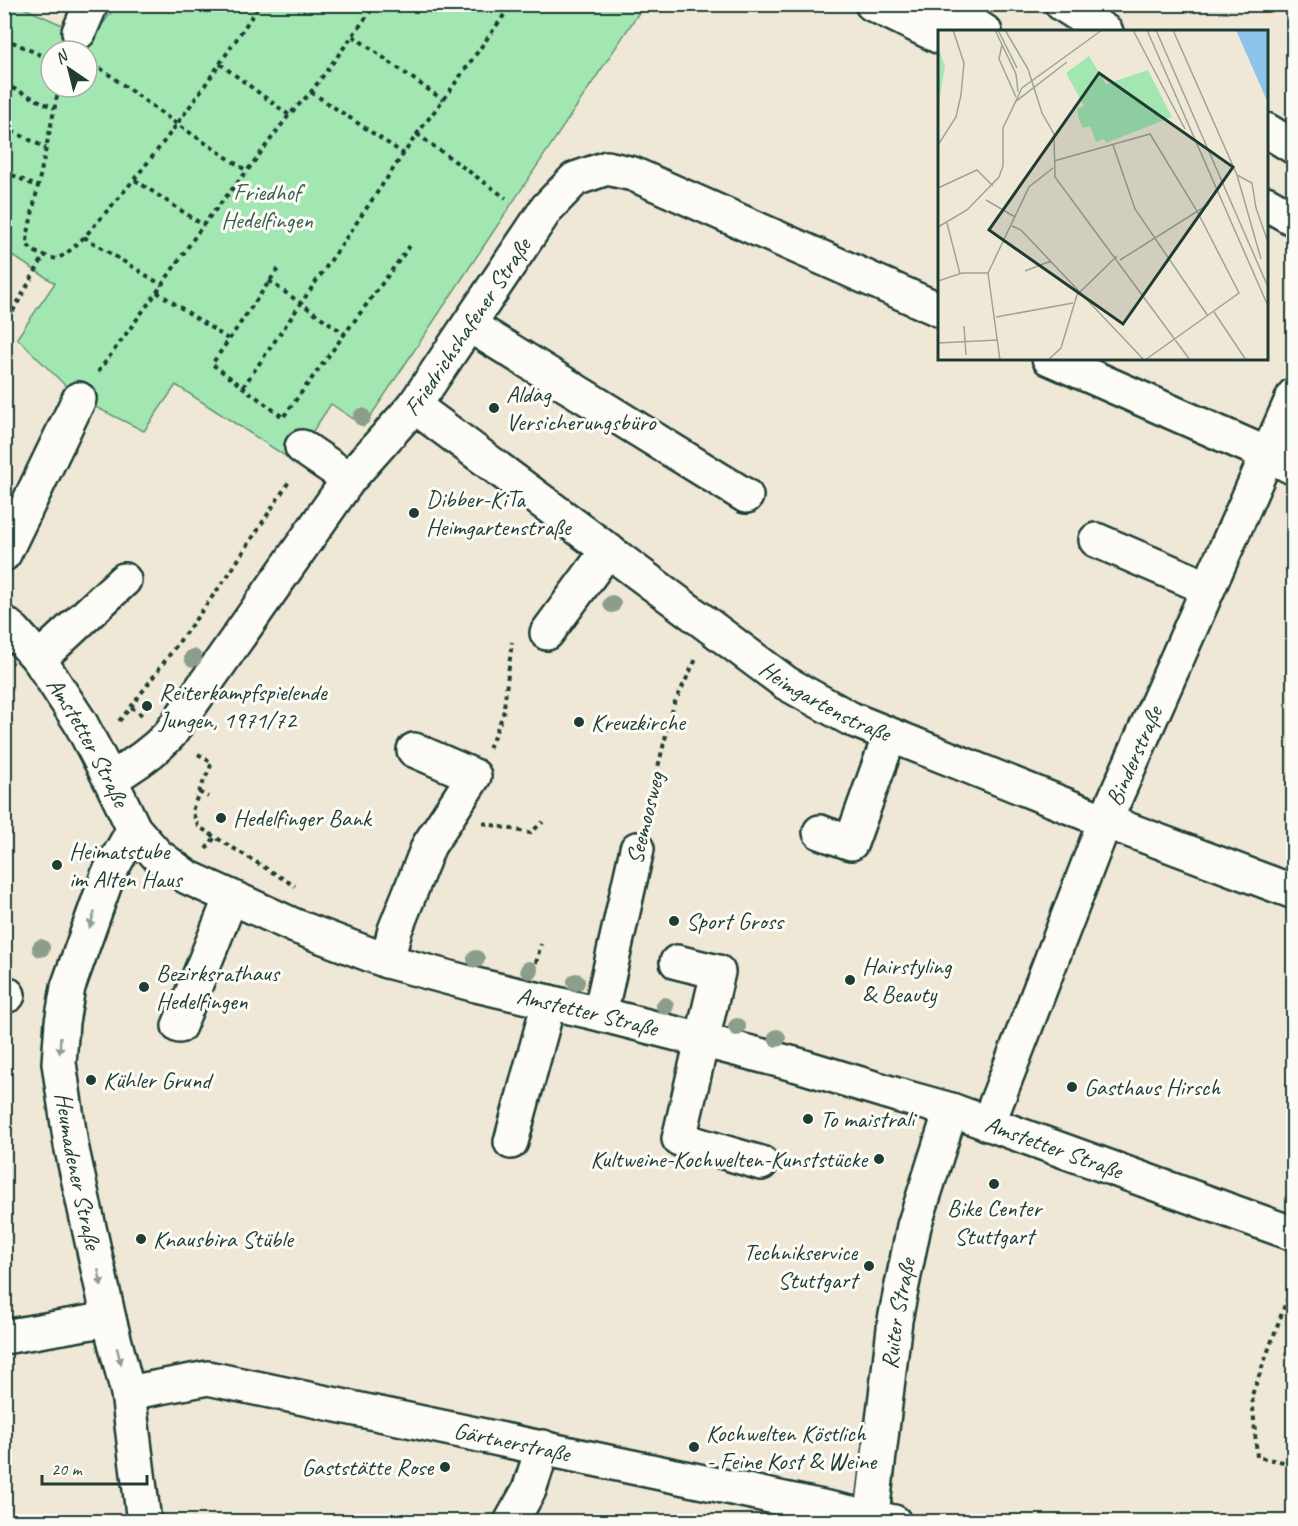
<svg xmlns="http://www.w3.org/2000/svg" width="1298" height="1526" font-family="Caveat,sans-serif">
<rect width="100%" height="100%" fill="#f0e8d6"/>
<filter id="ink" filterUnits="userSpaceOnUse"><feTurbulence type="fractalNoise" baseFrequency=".0167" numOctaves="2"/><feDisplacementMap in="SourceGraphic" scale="12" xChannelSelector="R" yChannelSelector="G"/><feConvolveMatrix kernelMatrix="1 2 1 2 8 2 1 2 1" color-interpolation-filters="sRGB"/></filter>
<g filter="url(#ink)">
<!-- green -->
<path fill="#a2e7b2" stroke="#609273" stroke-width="1.5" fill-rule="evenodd" d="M4,5h13l75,33 25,-33h527l-280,421 -33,-22 -38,57 -117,-76 -32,46 -65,-32 -62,-61 38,-55 -50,-32zM51,51h36v36h-36z"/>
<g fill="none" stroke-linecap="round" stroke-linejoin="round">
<!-- minor casing -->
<g stroke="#1f3d34" stroke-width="38">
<g id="minor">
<path d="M79,32l12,-28"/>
<path d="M469,325l277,171"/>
<path d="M1049,358l218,96 27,14"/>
<path id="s1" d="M414,406l372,277 65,36 254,102 189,71"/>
<path d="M302,447l47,32"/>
<path d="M1096,540l112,48"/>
<path d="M4,554l75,-155"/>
<path id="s2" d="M4,623l10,8 25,28 41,63 30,57 24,50 23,26 30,22 108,49 92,35 89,24 124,29 198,51 99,30 54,15 343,124"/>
<path d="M547,633l61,-83"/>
<path d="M39,659l85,-79"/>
<path id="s3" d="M110,779c23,-13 42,-26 60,-45l179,-255 65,-73 133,-198 28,-29 32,-11 26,6 307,136"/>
<path id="s4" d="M134,829l-26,46 -40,112 -6,35 -3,41 12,82 38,174 19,74 16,129"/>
<path d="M820,832l31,11 39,-108"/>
<path d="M387,961l8,-31 34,-85 45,-69 -60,-26"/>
<path d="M677,962l41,10 -39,167 82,24"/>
<path d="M4,992l4,3"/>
<path d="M600,1014l37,-165"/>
<path d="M179,1026l52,-129"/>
<path id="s5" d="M988,1124l117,-303 189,-426"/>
<path d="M511,1142l38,-140"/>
<path d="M4,1337l105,-18"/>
<path id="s6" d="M128,1393l80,-15 686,144"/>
<path d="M511,1522l18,-32 14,-43"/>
<path id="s7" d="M871,1522l24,-202 19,-94 37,-116"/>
</g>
</g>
<!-- highway casing -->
<g stroke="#1f3d34" stroke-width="38">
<path id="highway" d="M872,4l68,33
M941,4l44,28
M1062,4l44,28
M1266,130l28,17
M1266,203l28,16"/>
</g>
<!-- path -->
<path stroke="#1f3d34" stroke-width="4" stroke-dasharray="4.5 4.5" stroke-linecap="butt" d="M353,36l90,64
M4,38l47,22
M93,63l84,61 70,47
M220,64l69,51
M4,84l50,24
M59,87l-31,146c0,0 -1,9 -1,10 4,11 20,13 30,16 20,-11 35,-31 50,-48 57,-64 105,-135 153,-207
M311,92l93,62
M4,127l42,21
M417,134l89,64
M4,171l34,16
M135,180l68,45
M84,237l78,48
M278,269l-66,95 72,54
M269,281l76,53
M157,292l71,47
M4,327l40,-71
M98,372l59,-80 46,-67 44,-54 42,-56 22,-23 65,-88
M243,387l97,-140 77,-113 26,-34 69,-96
M284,416l128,-173
M131,707l12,9
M119,721l12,-14 98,-133 61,-94
M489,748l14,-33 9,-73
M198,754l14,9 -13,29 -7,19 6,15 17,11
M199,792l9,5
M645,818l29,-114 23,-47
M483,823l47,10 13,-11
M206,849l9,-12 80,49
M536,963l5,-19
M1294,1280l-42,115 5,62 37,7"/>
<!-- minor -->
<use href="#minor" stroke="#fdfcf7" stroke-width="33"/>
<!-- highway -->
<use href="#highway" stroke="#fdfcf7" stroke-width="33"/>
</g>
<!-- trees -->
<g fill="#8b9d8b">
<circle cx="362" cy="417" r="9"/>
<circle cx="612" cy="604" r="9"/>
<circle cx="193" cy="658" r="9"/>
<circle cx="41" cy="948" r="9"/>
<circle cx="476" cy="959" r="9"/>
<circle cx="529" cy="970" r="9"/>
<circle cx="576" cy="982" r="9"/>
<circle cx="665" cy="1006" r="9"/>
<circle cx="737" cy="1027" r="9"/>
<circle cx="777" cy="1038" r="9"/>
</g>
<!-- one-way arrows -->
<defs><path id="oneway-solid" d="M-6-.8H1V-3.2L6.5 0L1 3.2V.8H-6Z" transform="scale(1.5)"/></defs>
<g fill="#8e9c96">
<use href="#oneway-solid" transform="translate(92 920) rotate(109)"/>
<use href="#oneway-solid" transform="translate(60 1045) rotate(93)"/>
<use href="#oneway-solid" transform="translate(100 1278) rotate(78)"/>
<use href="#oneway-solid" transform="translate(119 1356) rotate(76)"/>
</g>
</g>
<!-- markers -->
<g fill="#1f3d34" stroke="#fdfcf7" stroke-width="2">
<circle cx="494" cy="408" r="6"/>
<circle cx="414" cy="513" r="6"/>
<circle cx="147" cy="706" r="6"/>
<circle cx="579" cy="722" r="6"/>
<circle cx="221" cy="818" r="6"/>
<circle cx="57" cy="865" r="6"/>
<circle cx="674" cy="921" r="6"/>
<circle cx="850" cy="980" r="6"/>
<circle cx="144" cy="987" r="6"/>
<circle cx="91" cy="1080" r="6"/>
<circle cx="1072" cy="1087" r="6"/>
<circle cx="808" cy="1119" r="6"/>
<circle cx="879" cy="1159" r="6"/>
<circle cx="994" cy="1184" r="6"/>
<circle cx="141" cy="1239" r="6"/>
<circle cx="869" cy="1266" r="6"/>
<circle cx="694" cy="1447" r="6"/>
<circle cx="445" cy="1467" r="6"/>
</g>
<g text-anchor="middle" stroke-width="6" stroke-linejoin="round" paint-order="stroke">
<!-- park labels -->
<g font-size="24" fill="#395f4d" stroke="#fdfcf7">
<text x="267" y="200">Friedhof<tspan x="267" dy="28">Hedelfingen</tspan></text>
</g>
<!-- street labels -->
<g font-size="24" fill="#1f3d34" stroke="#fdfcf7">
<text dy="8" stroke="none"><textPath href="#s3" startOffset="580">Friedrichshafener Straße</textPath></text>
<text dy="8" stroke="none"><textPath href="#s1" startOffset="507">Heimgartenstraße</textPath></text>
<text dy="8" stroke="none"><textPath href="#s2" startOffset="147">Amstetter Straße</textPath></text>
<text dy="8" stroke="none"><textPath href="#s5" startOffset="396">Binderstraße</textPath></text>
<text transform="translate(645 818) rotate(-76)" y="8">Seemoosweg</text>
<text dy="8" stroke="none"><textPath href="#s2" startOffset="741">Amstetter Straße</textPath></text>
<text dy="8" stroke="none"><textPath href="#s2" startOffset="1227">Amstetter Straße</textPath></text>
<text dy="8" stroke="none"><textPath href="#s4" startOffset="358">Heumadener Straße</textPath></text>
<text dy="8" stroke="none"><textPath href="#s7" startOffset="210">Ruiter Straße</textPath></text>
<text dy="8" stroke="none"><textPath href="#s6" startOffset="392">Gärtnerstraße</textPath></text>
</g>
<!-- poi labels -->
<g font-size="24" fill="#1f3d34" stroke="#fdfcf7" text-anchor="start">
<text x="506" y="402">Aldag<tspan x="506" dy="28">Versicherungsbüro</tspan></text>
<text x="426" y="507">Dibber-KiTa<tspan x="426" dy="28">Heimgartenstraße</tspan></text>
<text x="159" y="700">Reiterkampfspielende<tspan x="159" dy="28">Jungen, 1971/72</tspan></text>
<text x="591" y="730">Kreuzkirche</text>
<text x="233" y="826">Hedelfinger Bank</text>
<text x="69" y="859">Heimatstube<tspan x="69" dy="28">im Alten Haus</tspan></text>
<text x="686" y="929">Sport Gross</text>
<text x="862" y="974">Hairstyling<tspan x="862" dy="28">&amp; Beauty</tspan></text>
<text x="156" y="981">Bezirksrathaus<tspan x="156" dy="28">Hedelfingen</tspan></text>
<text x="103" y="1088">Kühler Grund</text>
<text x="1084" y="1095">Gasthaus Hirsch</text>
<text x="820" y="1127">To maistrali</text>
<text x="867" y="1167" text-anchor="end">Kultweine-Kochwelten-Kunststücke</text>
<text x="994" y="1216" text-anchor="middle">Bike Center<tspan x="994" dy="28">Stuttgart</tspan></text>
<text x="153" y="1247">Knausbira Stüble</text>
<text x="857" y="1260" text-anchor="end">Technikservice<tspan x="857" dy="28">Stuttgart</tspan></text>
<text x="706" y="1441">Kochwelten Köstlich<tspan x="706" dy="28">- Feine Kost &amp; Weine</tspan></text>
<text x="433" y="1475" text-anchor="end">Gaststätte Rose</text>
</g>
</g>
<!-- overview -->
<g transform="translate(938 30)">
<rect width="330" height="330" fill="#f0e8d6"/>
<path d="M0,17l7,19 -7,42zM151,26l17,28 42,-14 24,47 -66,26 -2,-4 -8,3 -6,-16 -7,2 -4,-8 -2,-11 7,-3 -18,-33z" fill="#a2e7b2"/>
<path d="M298,0h32v73z" fill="#8cc4eb"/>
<path fill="none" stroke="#9ca495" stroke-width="1.5" d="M57,0l21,44 2,18M60,0l19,38M67,0l23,39 14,44 12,21 1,43 135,183M195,0l52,99M209,0l121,276M218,0l112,257M235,0l64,145M64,15l-3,14 17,38M77,72l52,-40M0,115l18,-28 5,-22 3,-32 -11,-33M175,115l22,64 73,107M116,131l96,-27 47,77 42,82 -94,67M299,145l15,8 4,25 12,34M299,145l24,84M0,158l39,-18 16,16M48,170l29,17M9,193l13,51M74,196l9,4 123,130M0,197l29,-17 32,-33 4,-11v-38l19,-40 80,-58M182,230l89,-56M87,241l26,-10M50,243l41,-86 24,-19M50,243l12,87M0,251l24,-8h26M276,282l32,48M58,287l77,-14M26,296l2,29M0,313l60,-3M110,330l13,-12 16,-53 40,-39"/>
<path fill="#1f3d34" fill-opacity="0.15" stroke="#1f3d34" stroke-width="3" d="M161,43l134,94 -110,157 -134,-94z"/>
<rect width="330" height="330" fill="none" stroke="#1f3d34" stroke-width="3"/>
</g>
<!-- margin -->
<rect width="1298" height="1526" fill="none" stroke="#fdfcf7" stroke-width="24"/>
<rect x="12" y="12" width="1274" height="1502" fill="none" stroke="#1f3d34" stroke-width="2" filter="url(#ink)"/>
<!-- north arrow -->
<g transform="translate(69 69) rotate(325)"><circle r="28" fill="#fdfcf7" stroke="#a4b0a9" stroke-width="1.5"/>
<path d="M0-4.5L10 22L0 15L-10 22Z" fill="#1f3d34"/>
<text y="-9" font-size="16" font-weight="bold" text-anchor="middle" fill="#1f3d34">N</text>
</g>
<!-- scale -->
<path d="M42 1475v9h105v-9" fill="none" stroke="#1f3d34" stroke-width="3"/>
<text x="51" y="1475" font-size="18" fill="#1f3d34" stroke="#fdfcf7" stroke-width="4.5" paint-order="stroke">20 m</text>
</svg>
